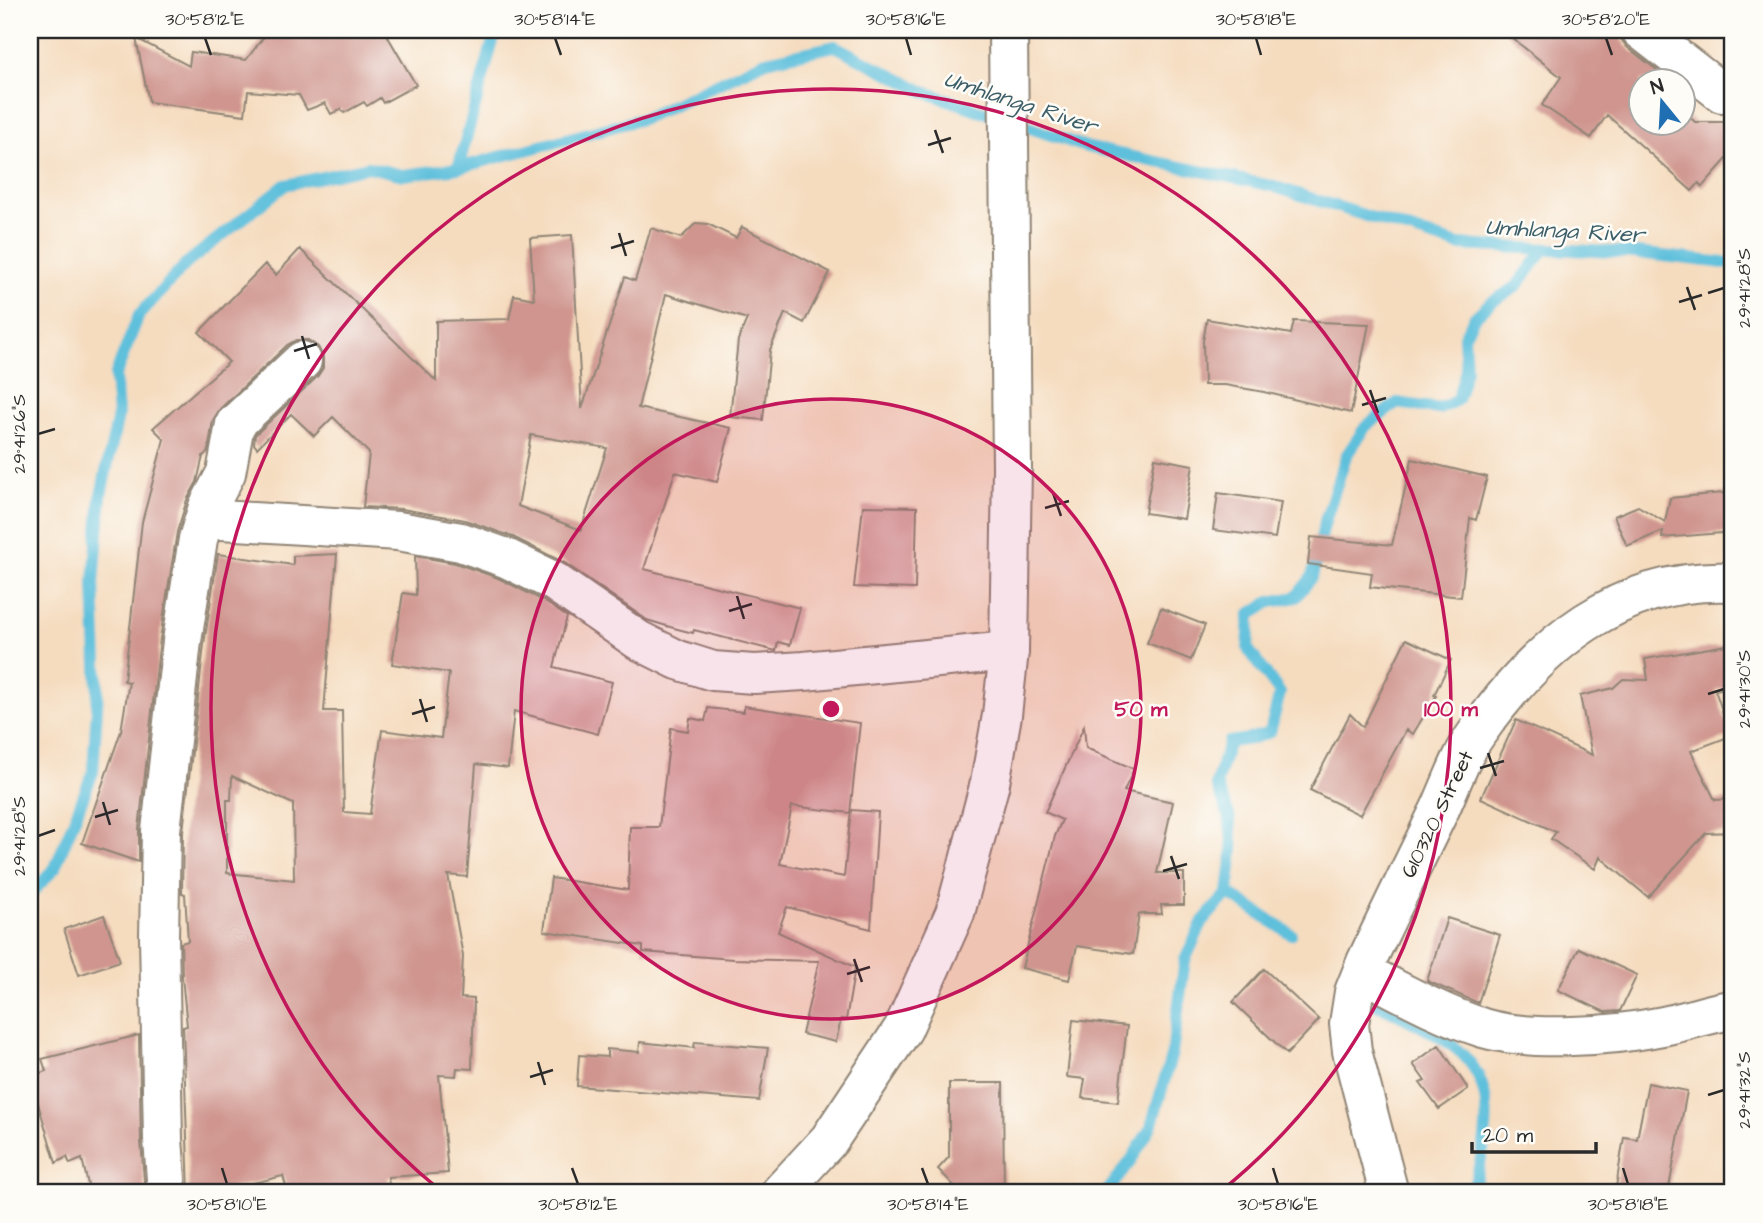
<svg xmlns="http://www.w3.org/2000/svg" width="1763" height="1223" font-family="'Architects Daughter',sans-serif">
<rect width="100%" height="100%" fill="#fdfcf7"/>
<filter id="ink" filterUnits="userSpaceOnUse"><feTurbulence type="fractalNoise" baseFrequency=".0143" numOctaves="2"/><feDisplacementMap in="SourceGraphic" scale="14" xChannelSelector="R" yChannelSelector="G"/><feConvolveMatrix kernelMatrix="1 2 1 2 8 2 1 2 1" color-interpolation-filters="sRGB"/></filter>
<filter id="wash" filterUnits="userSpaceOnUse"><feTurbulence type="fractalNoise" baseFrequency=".00686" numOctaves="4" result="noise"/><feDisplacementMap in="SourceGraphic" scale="28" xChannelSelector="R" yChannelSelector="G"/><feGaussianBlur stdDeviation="1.57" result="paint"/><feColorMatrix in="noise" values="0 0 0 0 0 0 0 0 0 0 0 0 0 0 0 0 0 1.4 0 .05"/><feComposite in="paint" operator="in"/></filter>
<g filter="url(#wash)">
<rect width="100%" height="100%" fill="#f5dcbf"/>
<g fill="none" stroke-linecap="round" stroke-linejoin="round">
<!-- stream -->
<path stroke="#5ec0dc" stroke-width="12" d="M496,30l-38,138 187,-50 121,-57 69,-15 90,46 161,55 186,39 186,59 179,8 96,11
M1228,893l63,41
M30,895l25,-27 38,-96 5,-81 -4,-108 7,-88 17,-79 -3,-40 24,-61 48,-52 98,-78 83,-18 35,8 55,-7
M1377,1005l11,4c22,12 46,22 66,38 49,37 32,96 18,146
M1106,1193l24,-31 21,-35 21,-74 13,-93 18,-39 25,-28 5,-43 -4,-35 -13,-31 13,-42 21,-3 20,-7 10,-39 -32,-44 2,-35 20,-12 26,-5 16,-20 13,-56 21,-65 20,-30 31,-23 42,6 18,-9 9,-30 -2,-34 10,-18 16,-15 26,-16 29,-38"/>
</g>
<g id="blocks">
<!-- building -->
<path fill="#cf958e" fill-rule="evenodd" d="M269,30h115l32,55 -33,18 -3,-5 -13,8 -3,-4 -20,11 -3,-4 -10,5 -6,-11 -18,7 -8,-15 -51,-4 -3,24 -96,-13 -13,-64 53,28 2,-14 55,8z
M1502,30h118l1,9 6,8 39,30 -2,3h-23v42h42v-11l12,11h38v30l-31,35 -3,-4 -7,8 -85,-76 -16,23 -49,-33 19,-28z
M696,223l12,1 28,14 6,-11 88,45 -26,51 -19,-10 -15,37 -7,70 -33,-3 8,-77 9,-21 -81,-25 -28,114 93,20 -14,54 -42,-10 -31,97 156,39 -10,37 -12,-3 -2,9 -82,-21 -1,3 -23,-6 -23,-7 -82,-57 -52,-26 -48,-17 -63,-11 -39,-2 6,-54 -36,-36 -19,19 -23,-22 -34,34 -3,-4 1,-9 62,-58 6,-9v-11l-5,-10 -10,-7h-12l-9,5 -67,64 -7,11 -5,32 -5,4 -6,26 -10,18 -10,32 -17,107 -21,190v33l-57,-19 39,-112 8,-49 -5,-1 18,-159 22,-83 -11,-11 76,-66 -30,-30 66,-68 11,11 24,-26 136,132v-60l73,-2 5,-24 20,4 -4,-61 42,-3 10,174 43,-132 10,4 16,-53 30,10zM531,435l76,13 -26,82 -63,-24z
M1207,319l84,15 3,-13 75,3 -18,89 -87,-21 -39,-7h-21l-1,-44z
M1155,458l38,7 -9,54 -39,-6z
M1412,459l75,18 -11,43 -6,-2 -9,79 -91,-10 2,-14 -64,-9 3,-27 81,8z
M1733,492v40l-71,6 1,-7 -36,15 -13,-30 24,-10 27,16 5,-24z
M1218,493l63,9 -6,36 -62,-8z
M863,506l54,1 -2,82 -61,-2z
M218,554l75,11v-9l44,-2 -13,157h18l2,101 26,2 12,-84 59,8 8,-65 -57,-9 11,-71 13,2 -1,-39 40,7 43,15 44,22 25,17 -13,50 58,15 -14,52 -84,-23 -6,57 -32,-4 -9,113 -19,-2 15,81 -2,42 13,1 -2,70 -15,-1 -1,8 -17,-1 9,98 -60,4 2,16h-102l-5,-17 -72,17h-22l-6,-166 4,-1 -5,-49 -1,-34 7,-2 -3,-47 -3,-1 1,-61 21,-188zM232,776l61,28 1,76 -67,-7v-73h4z
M1161,608l44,17 -14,35 -44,-17z
M1406,639l45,21 -17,35 2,1 -23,38 -7,-4 -46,85 -50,-25 40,-76 13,13z
M1727,645l6,42 -18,3 16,46 -40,15 24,49 18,-1v33l-27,1 -58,64 -48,-40 -5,12 -44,-30 5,-7 -75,-34 35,-78 76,35 -12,-59 33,-8 10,-9 25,1 -3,-21z
M744,706l116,17 -10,90 -58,-7 -12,58 64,13 7,-67 27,2 -7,117 -84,-22 -9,25 77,35 -9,53 -5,-1 -5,23 -34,-8 17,-73 -86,-2 -90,-7v-6l-99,-15 7,-53 77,12 2,-63h29l12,-99 17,3 2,-13 15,3 3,-13 36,4z
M1084,726l2,22 48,21 -10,22 49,11 -16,71h27v32h-23l1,9h-23l-6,40 -56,-8 -8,34 -47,-12 33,-132 7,-16 -17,-8z
M104,915l16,46 -41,14 -15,-46z
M1447,918l53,17 -22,68 -51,-22z
M1579,948l58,27 -17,36 -15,1 -47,-22z
M1264,969l55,51 -32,34 -54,-52z
M1073,1020l54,6 -9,76 -36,-4 3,-19 -18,-2z
M139,1035l2,106 4,52h-55l-8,-34 -12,5 -3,-7 -11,6 -26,-86 16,-6 -4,-12z
M640,1042l54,6 1,-6 73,6 -9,53 -182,-15 2,-31 28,2v-8l32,3z
M1439,1045l29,44 -29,20 -19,-26 5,-2 -12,-17z
M949,1083h54l1,110h-43l-23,-24 11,-12z
M1648,1083l39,8 -19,102h-53l9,-56 13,2z"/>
</g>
</g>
<g filter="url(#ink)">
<use href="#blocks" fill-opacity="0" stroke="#908475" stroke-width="2"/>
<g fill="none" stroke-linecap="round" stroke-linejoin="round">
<!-- street casing -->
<g stroke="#908475" stroke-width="42">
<path id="street" d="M1641,30l81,63
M205,519l193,12 63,11 45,16 47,23 85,59 40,20 35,11 41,3 50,-3 205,-20
M1362,972c39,20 78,42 121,56 46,14 132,8 180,-2 21,-4 41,-11 62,-15l8,1
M167,1193l-4,-54 -4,-202 2,-106 21,-190 16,-102 10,-32 18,-34 9,-49 67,-63
M1389,1193l-37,-142 -3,-27 5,-32 12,-30c24,-51 49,-102 74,-153 11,-24 21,-54 37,-76 62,-88 143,-157 256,-151"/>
</g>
<!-- secondary casing -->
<g stroke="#908475" stroke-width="42">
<path id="secondary" d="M780,1193l49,-53 74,-111 52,-116 35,-130 12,-68 7,-64 3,-183 -4,-438"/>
</g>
<!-- street -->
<use href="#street" stroke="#fff" stroke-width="38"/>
<!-- secondary -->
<use href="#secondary" stroke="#fff" stroke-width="38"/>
</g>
</g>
<!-- ticks -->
<path fill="none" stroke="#2b2b2b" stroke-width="2.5" d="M205,38l6,17M555,38l6,17M906,38l5,17M1256,38l5,17M1606,38l6,17M935,130l8,23M928,145l23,-7M619,233l7,23M611,248l23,-7M1687,287l8,23M1708,293l16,-5M1679,302l23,-7M302,336l7,23M294,351l23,-7M1370,390l8,23M1362,405l24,-7M38,434l17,-5M1053,493l8,23M1045,508l24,-7M737,596l7,23M729,611l23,-7M1708,694l16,-5M420,699l7,23M412,714l23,-7M1488,753l8,23M1480,768l24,-7M103,802l7,23M95,817l23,-7M38,836l17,-6M1171,856l8,23M1163,871l24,-7M854,959l8,23M847,974l23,-7M538,1062l7,23M530,1077l23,-7M1708,1095l16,-5M222,1168l5,16M572,1168l6,16M922,1168l6,16M1273,1168l5,16M1623,1168l5,16"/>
<!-- distance rings -->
<circle cx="831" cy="709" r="310" fill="#c2185b" fill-opacity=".12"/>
<g fill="none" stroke="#c2185b" stroke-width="3.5">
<circle cx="831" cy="709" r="310"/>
<path d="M441 1191A620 620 0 1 1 1221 1191"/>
</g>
<g text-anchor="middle" stroke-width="5" stroke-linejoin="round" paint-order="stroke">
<!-- street labels -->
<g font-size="21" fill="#2b2b2b" stroke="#fdfcf7">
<text transform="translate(1437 814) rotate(-64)" y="7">610320 Street</text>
</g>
<!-- water labels -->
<g font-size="23" font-style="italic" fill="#3d5f69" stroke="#fdfcf7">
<text transform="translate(1021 102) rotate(18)" y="8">Umhlanga River</text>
<text transform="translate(1565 230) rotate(3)" y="8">Umhlanga River</text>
</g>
</g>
<circle cx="831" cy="709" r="10" fill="#c2185b" stroke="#fdfcf7" stroke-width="3.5"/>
<g font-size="21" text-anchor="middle" font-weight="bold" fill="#c2185b" stroke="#fdfcf7" stroke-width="5" stroke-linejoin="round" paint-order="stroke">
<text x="1141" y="716">50 m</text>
<text x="1451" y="716">100 m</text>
</g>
<!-- margin -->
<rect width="1763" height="1223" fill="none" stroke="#fdfcf7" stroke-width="77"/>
<!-- north arrow -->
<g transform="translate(1662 102) rotate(342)"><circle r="33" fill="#fdfcf7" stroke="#a9a8a5" stroke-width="2"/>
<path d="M0-5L12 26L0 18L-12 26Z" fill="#1f6fb2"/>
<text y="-10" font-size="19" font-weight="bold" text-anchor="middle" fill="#2b2b2b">N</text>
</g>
<!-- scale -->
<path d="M1472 1142v10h124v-10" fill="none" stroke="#2b2b2b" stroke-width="3.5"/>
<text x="1483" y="1142" font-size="21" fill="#2b2b2b" stroke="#fdfcf7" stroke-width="5" paint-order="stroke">20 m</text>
<rect x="38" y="38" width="1686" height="1146" fill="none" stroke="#2b2b2b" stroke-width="2.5"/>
<g font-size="18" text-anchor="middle" fill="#2b2b2b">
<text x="205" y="25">30°58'12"E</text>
<text x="555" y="25">30°58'14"E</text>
<text x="906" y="25">30°58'16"E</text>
<text x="1256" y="25">30°58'18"E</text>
<text x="1606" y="25">30°58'20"E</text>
<text transform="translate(1744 288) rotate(-90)" y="6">29°41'28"S</text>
<text transform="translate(19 434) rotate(-90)" y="6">29°41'26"S</text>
<text transform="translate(1744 689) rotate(-90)" y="6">29°41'30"S</text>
<text transform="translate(19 836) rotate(-90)" y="6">29°41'28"S</text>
<text transform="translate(1744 1090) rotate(-90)" y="6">29°41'32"S</text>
<text x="227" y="1210">30°58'10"E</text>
<text x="578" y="1210">30°58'12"E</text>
<text x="928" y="1210">30°58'14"E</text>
<text x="1278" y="1210">30°58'16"E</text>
<text x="1628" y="1210">30°58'18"E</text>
</g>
</svg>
